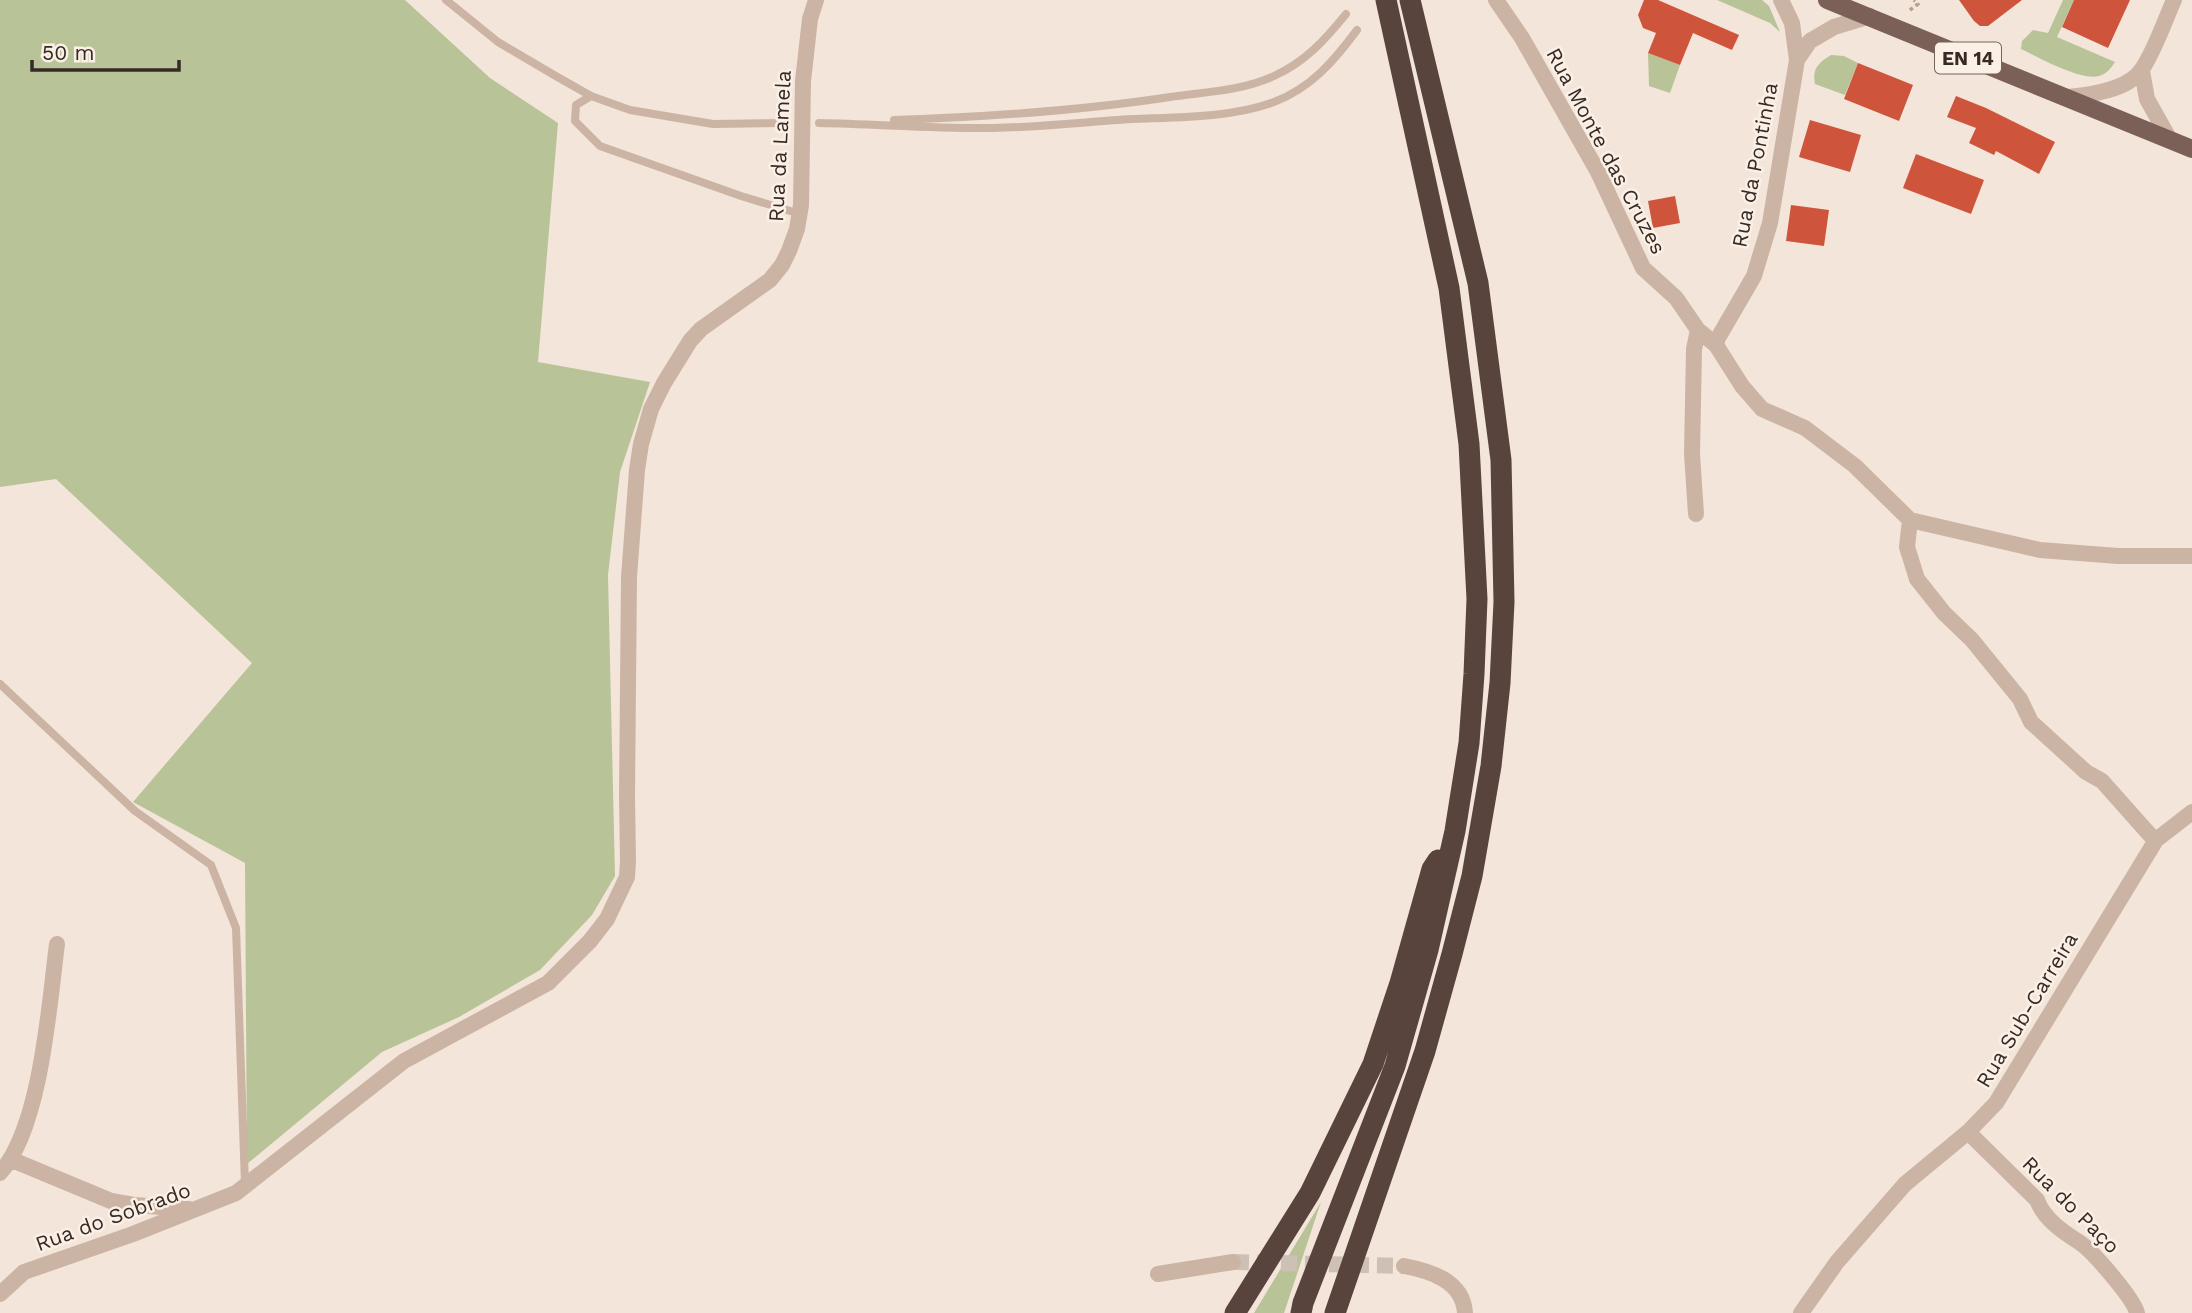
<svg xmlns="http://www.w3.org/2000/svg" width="2192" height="1313" font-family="'Work Sans',sans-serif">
<rect width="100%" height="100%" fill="#f3e5d9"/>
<!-- green -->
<path fill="#b8c398" d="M0,0h405l85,78 68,45 -20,239 112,20 -30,90 -12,103 7,301 -23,39 -52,55 -81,47 -77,35 -135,112 -2,-301 -112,-61 119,-139 -196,-184 -56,8z
M1717,0h45l7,6 11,26 -10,-9z
M2063,0h11l-17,37 58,25c-4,6 -8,12 -16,14 -18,5 -61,-19 -78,-27l1,-8 11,-11 15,3z
M1648,53l32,12 -10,28 -21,-7z
M1831,55l13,1 14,7 -13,32 -30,-11c-3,-15 3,-21 16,-29z
M1321,1202l-37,111h-30z"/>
<!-- building -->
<path fill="#ce553c" d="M1644,0h14l81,35 -7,15 -39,-17 -13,32 -32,-12 8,-20 -13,-5 -5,-13z
M1959,0h63l-34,26h-8l-6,-5z
M2074,0h56l-22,48 -46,-21z
M1858,63l55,22 -14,36 -55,-22z
M1956,96l30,12 69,34 -16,32 -43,-23 -2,4 -25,-12 7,-15 -29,-11z
M1810,120l51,15 -11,37 -51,-15z
M1916,154l68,26 -13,34 -68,-26z
M1675,196l5,27 -27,5 -5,-27z
M1791,205l38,5 -5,36 -38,-5z"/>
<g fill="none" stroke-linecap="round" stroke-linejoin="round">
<!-- street-tunnel -->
<path stroke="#cdc0b5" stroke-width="16" stroke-dasharray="16 8" stroke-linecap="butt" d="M1233,1262l171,4"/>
<!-- path -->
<path stroke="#b89d8e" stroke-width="3.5" stroke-dasharray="3.5 3.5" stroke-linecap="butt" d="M1910,10l8,-6 -4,-4"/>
<!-- lane -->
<path stroke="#ccb4a4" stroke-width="8" d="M446,0l52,42 56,33 37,21 39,14 83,14 73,-1
M591,96l-15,9 -1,16 25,25 141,50 59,18
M894,120c93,-3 184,-9 276,-23 35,-5 72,-6 104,-21 31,-14 51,-36 72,-62
M819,123c58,1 117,6 175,5 46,-1 92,-6 138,-9 46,-2 98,-1 142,-17 37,-14 60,-41 83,-72
M0,684l135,127 76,54 25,63 9,256"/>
<!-- street -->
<path stroke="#ccb4a4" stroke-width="16" d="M1496,0l26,38 76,134 45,96 33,30 22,32 18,15 26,41 20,23 43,19 50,38 55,54 130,30 78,6h74
M1797,60l13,-19 24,-14 36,-11
M2142,71l5,28 23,41
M2068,97c22,-2 61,-7 74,-28 12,-17 23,-49 32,-69
M1716,345l2,-7 36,-62 16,-53 27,-163 -5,-37 -11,-23
M1696,514l-4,-60 2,-105 4,-19
M1910,520l-3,27 10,32 27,34 28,27 48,59 11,23 55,50 16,9 48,54 6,5
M1968,1132l69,68c7,19 26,32 42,42 13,8 55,57 58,71
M10,1159l101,42 23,4 55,4
M0,1173c41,-46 49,-167 57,-229
M1404,1266c27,5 59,15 61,47
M1158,1274l75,-12
M0,1294l24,-22 109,-38 103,-41 168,-132 144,-78 42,-42 17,-22 20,-42 1,-16 -1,-65 2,-219 8,-107 4,-26 10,-35 13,-26 26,-42 11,-12 69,-49 12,-15 7,-14 8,-22 4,-24 2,-124 7,-62 6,-19
M1801,1313l36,-51 68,-78 63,-52 28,-29 160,-263 36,-28"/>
<!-- primary -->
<path stroke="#7a6056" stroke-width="18" d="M1827,0l365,149"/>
<!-- highway -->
<path stroke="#58433d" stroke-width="21" d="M1235,1313l75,-120 63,-129 27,-81 32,-114 6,-9
M1301,1313l2,-10 92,-237 33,-116 27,-119 14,-88 5,-69 3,-75 -8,-155 -20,-156 -63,-288
M1335,1313l90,-262 27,-97 20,-78 19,-110 9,-83 4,-81 -3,-142 -23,-177 -68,-283"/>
</g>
<g text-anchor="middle" stroke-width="5" stroke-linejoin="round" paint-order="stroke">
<!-- shield labels -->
<rect fill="#fbf0e6" stroke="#726560" stroke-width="2" x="1935" y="42.5" width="66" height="31" rx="5"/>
<g font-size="19" font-weight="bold" fill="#372a26">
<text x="1968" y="65">EN 14</text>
</g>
<!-- street labels -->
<g font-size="21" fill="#372a26" stroke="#fbf0e6">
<text transform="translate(780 146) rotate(-87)" y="7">Rua da Lamela</text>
<text transform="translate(1606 151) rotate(62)" y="7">Rua Monte das Cruzes</text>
<text transform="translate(1755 165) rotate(-79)" y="7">Rua da Pontinha</text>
<text transform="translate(2027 1010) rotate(-59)" y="7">Rua Sub-Carreira</text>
<text transform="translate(2071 1205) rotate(45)" y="7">Rua do Paço</text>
<text transform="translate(113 1217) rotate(-20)" y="7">Rua do Sobrado</text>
</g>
</g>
<!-- scale -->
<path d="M32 60v10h147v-10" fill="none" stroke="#372a26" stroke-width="3.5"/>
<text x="42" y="60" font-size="21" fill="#372a26" stroke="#fbf0e6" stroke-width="5" paint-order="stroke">50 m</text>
</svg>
